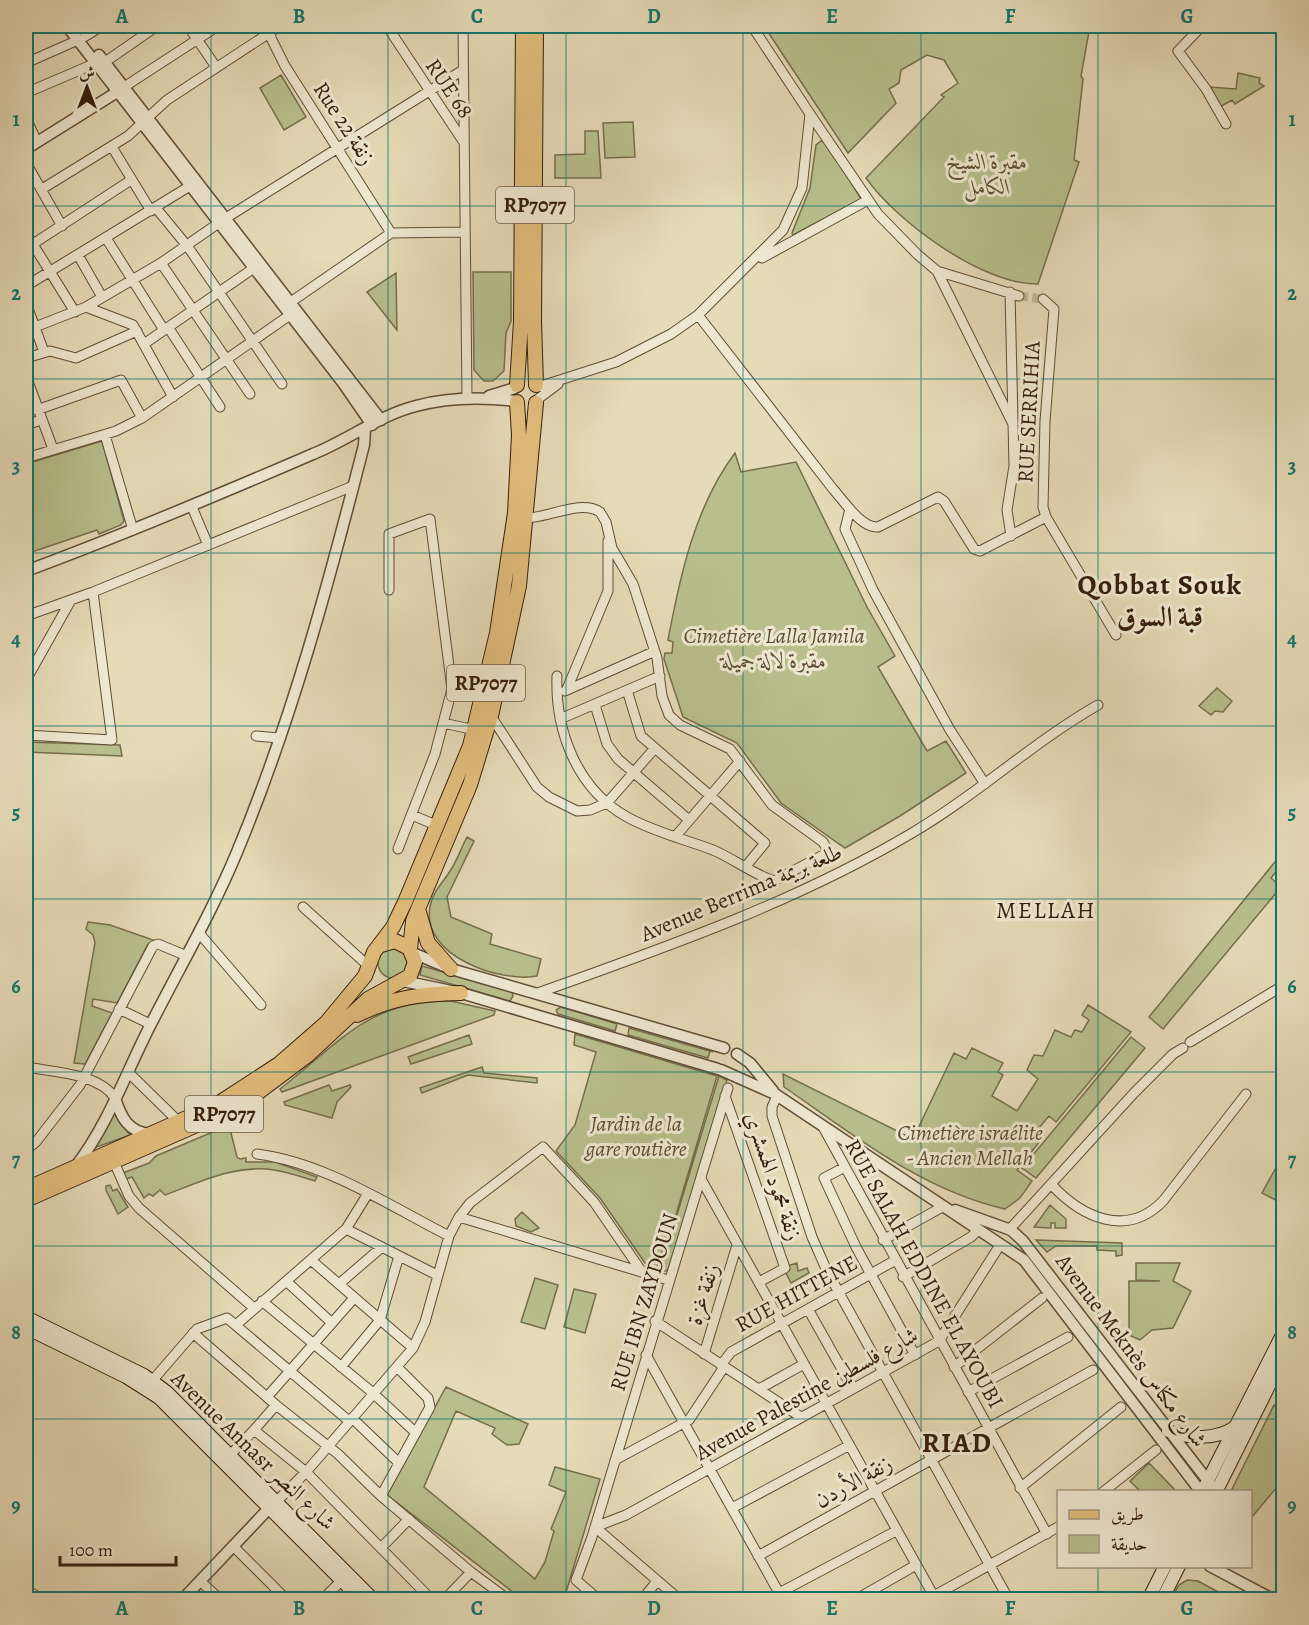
<svg xmlns="http://www.w3.org/2000/svg" width="1309" height="1625" font-family="Alegreya,Amiri,serif">
<rect width="100%" height="100%" fill="#e6dbb8"/>
<filter id="stains"><feTurbulence type="fractalNoise" baseFrequency=".00333" numOctaves="4"/><feColorMatrix values="0 0 0 0 .2 0 0 0 0 .09 0 0 0 0 .02 0 0 0 .5 -.17"/></filter>
<radialGradient id="worn" r=".72"><stop offset=".6" stop-color="#630" stop-opacity="0"/><stop offset="1" stop-color="#630" stop-opacity=".3"/></radialGradient>
<!-- green -->
<path fill="#b8bf8d" stroke="#766e4c" stroke-width="1.5" d="M764,26h326l-9,50 2,3 -9,81 5,2 -41,122c-55,1 -141,-62 -172,-106l78,-81 -3,-2 17,-12 -14,-23 -17,-5 -26,15 -2,13 -10,6 7,14 -48,50z
M1238,73l22,5 -1,5 5,3 -29,18 -3,-4 -12,7 -10,-20 26,2z
M281,75l25,42 -22,13 -24,-42z
M633,122l2,35 -30,1 -2,-35z
M585,131h13l3,47h-46v-23l30,-1z
M821,141l6,2 34,56 -68,36 -1,-2 18,-45 6,-43z
M473,272h38v49l-5,12 -2,38 -11,10h-9l-10,-11z
M396,273l1,57 -30,-38z
M102,441l22,80 -3,4 -22,9 -2,-4 -71,24v-90z
M735,453l6,19 55,-10 71,145 28,49 -17,11 49,84 19,-10 20,32 -66,43 -55,32 -64,-45 -44,-60 -54,-26 -19,-58 1,-6h7l1,-11 -5,-2c12,-64 27,-134 67,-187z
M1217,688l15,13 -9,11 -8,-1 -4,4 -12,-9z
M26,742l94,3 2,11 -96,-4z
M467,837l7,4 -27,56 4,20 41,17 -2,10 51,15 -4,17c-37,7 -116,-20 -107,-69 2,-15 13,-24 20,-36 7,-10 11,-23 17,-34z
M1283,852v11l-12,15 10,9 -118,142 -14,-12z
M88,922l22,3 46,16 -8,3 -31,59 -24,-4 -1,7 20,7 -27,51 -11,-1 21,-120 -2,-8 -7,-6z
M378 963a15 15 0 1 1 30 0a15 15 0 1 1-30 0Z
M422,966l90,25 1,5 -3,5 -90,-26z
M451,1001l44,10 -1,4 -212,77 -2,-3c61,-47 88,-89 171,-88z
M1088,1005l43,27 -75,90 -7,-6 -11,13 6,7 -27,34 15,11 -12,17 -15,11c-84,-19 -151,-74 -221,-122l-1,-13 130,65 41,-86 12,6 6,-11 31,15 -5,9 5,3 -11,21 25,15 21,-32 -11,-9 7,-15 9,1 12,-26 16,7 4,-7 7,2 7,-12 -7,-5z
M561,1007l56,17 -2,7 -57,-17 -2,-4z
M629,1028l84,24 -3,-1 -2,7 -80,-23z
M575,1034l142,42 -48,162h-2l-10,29 -12,-4 -45,-65 -44,-47 19,-26 21,-73 -22,-7z
M469,1035l3,9 -61,20 -3,-7z
M1131,1037l14,11 -109,130 -14,-10z
M482,1067l2,6 53,5v5l-69,-8 -46,18 -2,-5z
M719,1076l8,4 -56,186 -5,5h-6z
M329,1085l3,6 18,-6 1,2 -14,15 -5,16 -47,-13 -1,-3z
M112,1111l18,24 -36,13z
M229,1125l8,32 3,2 6,-1v4h29l42,15 -2,4c-13,-4 -27,-9 -41,-11 -38,-6 -74,12 -109,25l-5,-5 -7,6 -4,-2 -5,4 -12,-21 -6,2 -3,-6 26,-10 7,-7z
M1283,1155v49l-21,-11z
M110,1185l3,6 4,-2 11,18 -10,7 -12,-24v-4z
M1050,1205l16,14v9h-11v-5h-4v5l-17,-1z
M522,1212l17,16 -8,4 -15,-6 -1,-7z
M1036,1240l86,3v12l-6,1v-5l-19,-1v-4h-41l-9,6z
M797,1263l1,8 9,-3 2,5 -18,10 -6,-12 2,-5z
M1136,1263h44l-7,18 18,10 -18,37 -21,2 -12,10 -9,-4 -2,-7v-48h31l-24,-1z
M535,1278l23,7 -13,44 -24,-7z
M574,1289l22,5 -11,39 -21,-6z
M446,1387l82,37 -9,20 -12,1 -15,-11 3,-6 -39,-17 -32,76 111,92 10,-17 9,-31 -3,-2 15,-37 -17,-7 6,-18 45,12 -36,120h-42l-135,-104z
M1274,1405l9,7v68l-32,38 -1,-26 -19,-1z
M1149,1463l27,28h-36l-10,-10z
M1187,1580l11,1 33,18h-60l8,-14z"/>
<g fill="none" stroke-linecap="round" stroke-linejoin="round">
<!-- minor-tunnel -->
<path stroke="#c2b595" stroke-width="9" stroke-dasharray="9 4.5" stroke-linecap="butt" d="M1019,296l24,3"/>
<!-- minor casing -->
<g stroke="#604c36" stroke-width="11">
<path id="minor" d="M26,26h1
M188,26l28,41
M265,26l20,40 106,167
M387,26l76,115
M463,26l4,372
M1202,26l-24,25 28,38 20,35
M84,37l18,-11
M105,62l52,-36
M26,63l52,-23
M124,87l94,-61
M26,93l70,-30
M810,114l68,100 39,40 20,17 82,25
M26,118l11,24
M112,147l39,64
M26,163l36,63
M42,189l86,-53 39,-36 113,-74
M156,208l32,39 94,137
M26,233l49,79
M106,238l58,92
M33,244l98,-64
M78,255l24,42
M762,258l106,-58
M161,263l89,131
M937,271l75,151
M26,286l164,-100
M1010,292l4,174 -7,44 4,26
M1043,299l11,10 -9,112 -2,86 3,10 70,118
M26,303l18,49
M285,306l106,-73 73,-1
M86,307l47,18 40,72
M698,315l135,174c11,12 28,39 45,38l60,-30 6,4 30,48 6,2 66,-34
M35,327l51,-20 75,-44 65,-45 237,-148
M168,327l52,80
M144,344l110,-76
M26,358l24,-7 26,7 61,-27
M26,376l27,73
M538,387l78,-25 55,-28 27,-19 85,-85 19,-42 8,-74 -58,-88
M538,399l20,-15
M37,410l84,-30 21,38
M26,425l15,-5
M105,435l28,95
M26,458l90,-27 26,-13 148,-103
M192,507l16,38
M850,509l-5,20 28,61 77,140 35,54
M527,518c21,0 54,-19 73,-6l6,10 6,26 21,36 24,74 5,38 7,19 11,10 50,24 42,56 51,37 4,7 -2,5 -51,27c-21,-7 -40,-22 -61,-31 -29,-11 -59,-18 -86,-33 -50,-28 -72,-86 -70,-141
M389,590v-56l41,-15 22,170 -17,65 -37,95
M26,616l67,-24 260,-106
M26,680l45,-80
M567,689l41,-98v-50
M627,690l14,46 124,107 -19,23
M565,691l88,-39
M595,705l12,39 11,15 71,61
M491,716l46,71 12,10 28,14 13,-1 17,-7 48,-55
M560,719l100,-43
M443,723l32,7
M26,735l86,5 -19,-148
M256,736l23,2
M412,815l26,11
M675,837l65,-76
M303,907l61,55 8,1
M199,933l62,72
M538,993c128,-46 256,-90 374,-160 65,-38 121,-91 186,-128
M119,1009l31,15
M1190,1042l94,-57
M26,1067c27,5 72,6 89,31
M129,1073l49,48
M725,1096l60,172 -26,14
M777,1096l-5,11v9l40,121 15,34 182,329
M822,1125l225,409
M26,1150l10,-8 44,-57 73,-139 5,-2 29,12
M257,1154c69,9 131,51 192,82
M114,1162l15,34 10,12 115,100
M843,1168l-19,10 32,69 59,108
M701,1179l235,421
M1051,1184c31,34 76,54 112,17l83,-107
M459,1217l209,63
M346,1229l91,46
M1009,1230l125,-137 39,-39 10,-6
M883,1240l61,-34
M311,1260l102,88
M903,1277l68,-40 7,-7
M286,1281l46,42
M339,1284l43,-37
M262,1301l111,92 43,40
M808,1309l45,80
M655,1321l146,96
M237,1324l109,-95 21,-34
M193,1333l83,72 62,49 43,42 90,76 38,28
M704,1354l33,-109
M646,1355l137,245
M721,1365l10,-13 163,-91
M341,1367l39,-47 19,-64
M954,1367l88,-69
M152,1381l45,-52 30,-11 122,103
M759,1389l45,-25
M968,1392l100,-55
M267,1397l87,-99
M276,1405l-22,25 52,42 126,128
M352,1418l47,45
M231,1454l23,-24
M615,1460l74,-40 35,-53
M1020,1488l101,-81
M1103,1492l53,-42
M381,1496l49,-89 -2,-9 -31,-31
M278,1500l28,-28 107,-124 12,-26 24,-86 10,-19 11,-14 73,-56 51,55 48,70
M732,1508l116,-62
M595,1527l31,-12 313,-174 61,-96
M595,1527l85,73
M233,1546l54,54
M381,1548l28,-29
M758,1556l335,-186
M200,1581l21,19
M26,1590l18,10
M779,1593l117,-62
M930,1598l128,-71
M322,1600l22,-22
M444,1600l27,-28
M599,1600l-23,-20 16,-43 136,-449
M642,1600l15,-19
M855,1600l61,-35"/>
</g>
<!-- tertiary casing -->
<g stroke="#604c36" stroke-width="13">
<path id="tertiary" d="M67,26l276,357 29,42
M99,55l282,365
M26,149l96,-60
M489,396l26,-8
M26,571c97,-36 192,-76 287,-117 35,-14 67,-39 103,-48 33,-9 67,-9 100,-5
M413,953l38,16 273,79
M403,981l58,12 257,76
M737,1054l13,9 23,28
M721,1070l54,24 249,166 177,232
M115,1098c6,19 13,34 35,36
M76,1166c33,-43 51,-96 76,-144 29,-57 61,-112 85,-170 55,-132 92,-270 127,-407l1,-16
M955,1210l56,20 12,11 188,244
M1210,1566l64,34
M182,1600l93,-98"/>
</g>
<!-- secondary casing -->
<g stroke="#341d0b" stroke-width="14">
<path id="secondary" d="M26,1317l118,58 23,17 207,208
M26,1328l100,49 33,21 202,202
M1168,1431c21,8 48,9 67,-4
M1202,1492l82,-161
M1216,1492l68,-136
M1148,1600l17,-34
M1162,1600l17,-34"/>
</g>
<!-- primary casing -->
<g stroke="#341d0b" stroke-width="16">
<path id="primary" d="M536,26l-2,295 2,64
M517,385l4,-63 2,-296
M418,909l10,34 23,26
M410,949l3,-28 57,-136 21,-69 28,-130 17,-183
M357,1015c37,-18 63,-21 104,-22
M26,1189l190,-84 63,-41 47,-41 39,-47 9,-24 19,-25 12,-25 65,-156 27,-113 18,-120 4,-78 -2,-33
M26,1200l214,-94 68,-51 60,-56 42,-23 5,-14 -6,-14 -14,-7 -14,4"/>
</g>
<!-- minor -->
<use href="#minor" stroke="#efe8d1" stroke-width="9"/>
<!-- tertiary -->
<use href="#tertiary" stroke="#efe8d1" stroke-width="10"/>
<!-- secondary -->
<use href="#secondary" stroke="#efe8d1" stroke-width="12"/>
<!-- primary -->
<use href="#primary" stroke="#e3be7c" stroke-width="14"/>
</g>
<!-- grid -->
<path fill="none" stroke="#0f766e" stroke-width="1.5" stroke-opacity="0.55" d="M211,26v1574M388,26v1574M566,26v1574M743,26v1574M921,26v1574M1098,26v1466M26,206h1258M26,379h1258M26,553h1258M26,726h1258M26,899h1258M26,1072h1258M26,1246h1258M26,1419h1258M1098,1566v34"/>
<g text-anchor="middle" stroke-width="6" stroke-linejoin="round" paint-order="stroke">
<!-- shield labels -->
<g fill="#efe8d1" stroke="#6c5a46" stroke-width="1.5">
<rect x="496" y="187" width="78" height="36" rx="4.5"/>
<rect x="447" y="665" width="78" height="36" rx="4.5"/>
<rect x="185" y="1096" width="78" height="36" rx="4.5"/>
</g>
<g font-size="21" font-weight="bold" fill="#341d0b">
<text x="535" y="212">RP7077</text>
<text x="486" y="690">RP7077</text>
<text x="224" y="1121">RP7077</text>
</g>
<!-- street labels -->
<g font-size="22" fill="#341d0b" stroke="#efe8d1">
<text transform="translate(450 88) rotate(56)" y="8">RUE 68</text>
<text transform="translate(345 123) rotate(57)" y="8">Rue 22 زنقة</text>
<text transform="translate(1028 412) rotate(-87)" y="8">RUE SERRIHIA</text>
<text transform="translate(741 892) rotate(-23)" y="8">Avenue Berrima طلعة بريمة</text>
<text transform="translate(774 1176) rotate(71)" y="8">زنقة محمود الهمشري</text>
<text transform="translate(925 1273) rotate(61)" y="8">RUE SALAH EDDINE EL AYOUBI</text>
<text transform="translate(796 1293) rotate(-29)" y="8">RUE HITTENE</text>
<text transform="translate(702 1294) rotate(-73)" y="8">زنقة غزة</text>
<text transform="translate(643 1302) rotate(-73)" y="8">RUE IBN ZAYDOUN</text>
<text transform="translate(1132 1350) rotate(53)" y="8">Avenue Meknès شارع مكناس</text>
<text transform="translate(806 1393) rotate(-29)" y="8">Avenue Palestine شارع فلسطين</text>
<text transform="translate(254 1450) rotate(44)" y="8">Avenue Annasr شارع النصر</text>
<text transform="translate(853 1481) rotate(-29)" y="8">زنقة الأردن</text>
</g>
<!-- park labels -->
<g font-size="22" font-style="italic" fill="#5c4e32" stroke="#efe8d1">
<text x="987" y="169">مقبرة الشيخ<tspan x="987" dy="25">الكامل</tspan></text>
<text x="774" y="643">Cimetière Lalla Jamila<tspan x="774" dy="25">مقبرة لالة جميلة</tspan></text>
<text x="636" y="1131">Jardin de la<tspan x="636" dy="25">gare routière</tspan></text>
<text x="970" y="1140">Cimetière israélite<tspan x="970" dy="25">- Ancien Mellah</tspan></text>
</g>
<!-- neighbourhood labels -->
<g font-size="24" letter-spacing="1.5" fill="#341d0b" stroke="#efe8d1">
<text x="1046" y="918">MELLAH</text>
</g>
<!-- district labels -->
<g font-size="28" font-weight="bold" letter-spacing="1.5" fill="#341d0b" stroke="#efe8d1">
<text x="1160" y="594">Qobbat Souk<tspan x="1160" dy="32">قبة السوق</tspan></text>
<text x="957" y="1452">RIAD</text>
</g>
</g>
<!-- margin -->
<rect width="1309" height="1625" fill="none" stroke="#e6dbb8" stroke-width="66"/>
<!-- legend -->
<rect x="1057" y="1490" width="195" height="78" fill="#efe8d1" stroke="#a49782" stroke-width="1.5"/>
<rect x="1069" y="1510" width="30" height="9" fill="#e3be7c" stroke="#a49782" stroke-width="1.5"/>
<text x="1111" y="1520" font-size="18" fill="#341d0b">طريق</text>
<rect x="1069" y="1535" width="30" height="18" fill="#b8bf8d" stroke="#a49782" stroke-width="1.5"/>
<text x="1111" y="1550" font-size="18" fill="#341d0b">حديقة</text>
<!-- north arrow -->
<g transform="translate(87 87)" stroke="#efe8d1" stroke-width="4.5" paint-order="stroke">
<path d="M0-4.5L10 22L0 15L-10 22Z" fill="#341d0b"/>
<text y="-9" font-size="16" font-weight="bold" text-anchor="middle" fill="#341d0b">ش</text>
</g>
<!-- scale -->
<path d="M60 1556v9h116v-9" fill="none" stroke="#341d0b" stroke-width="3"/>
<text x="69" y="1556" font-size="18" fill="#341d0b" stroke="#efe8d1" stroke-width="4.5" paint-order="stroke">100 m</text>
<rect x="33" y="33" width="1243" height="1559" fill="none" stroke="#0f766e" stroke-width="2"/>
<g font-size="20" text-anchor="middle" font-weight="bold" fill="#0f766e">
<text x="122" y="23">A</text>
<text x="299" y="23">B</text>
<text x="477" y="23">C</text>
<text x="654" y="23">D</text>
<text x="832" y="23">E</text>
<text x="1010" y="23">F</text>
<text x="1187" y="23">G</text>
<text x="16" y="126">1</text>
<text x="1292" y="126">1</text>
<text x="16" y="300">2</text>
<text x="1292" y="300">2</text>
<text x="16" y="473">3</text>
<text x="1292" y="473">3</text>
<text x="16" y="646">4</text>
<text x="1292" y="646">4</text>
<text x="16" y="819">5</text>
<text x="1292" y="819">5</text>
<text x="16" y="993">6</text>
<text x="1292" y="993">6</text>
<text x="16" y="1166">7</text>
<text x="1292" y="1166">7</text>
<text x="16" y="1339">8</text>
<text x="1292" y="1339">8</text>
<text x="16" y="1512">9</text>
<text x="1292" y="1512">9</text>
<text x="122" y="1615">A</text>
<text x="299" y="1615">B</text>
<text x="477" y="1615">C</text>
<text x="654" y="1615">D</text>
<text x="832" y="1615">E</text>
<text x="1010" y="1615">F</text>
<text x="1187" y="1615">G</text>
</g>
<rect width="100%" height="100%" filter="url(#stains)"/>
<rect width="100%" height="100%" fill="url(#worn)"/>
</svg>
